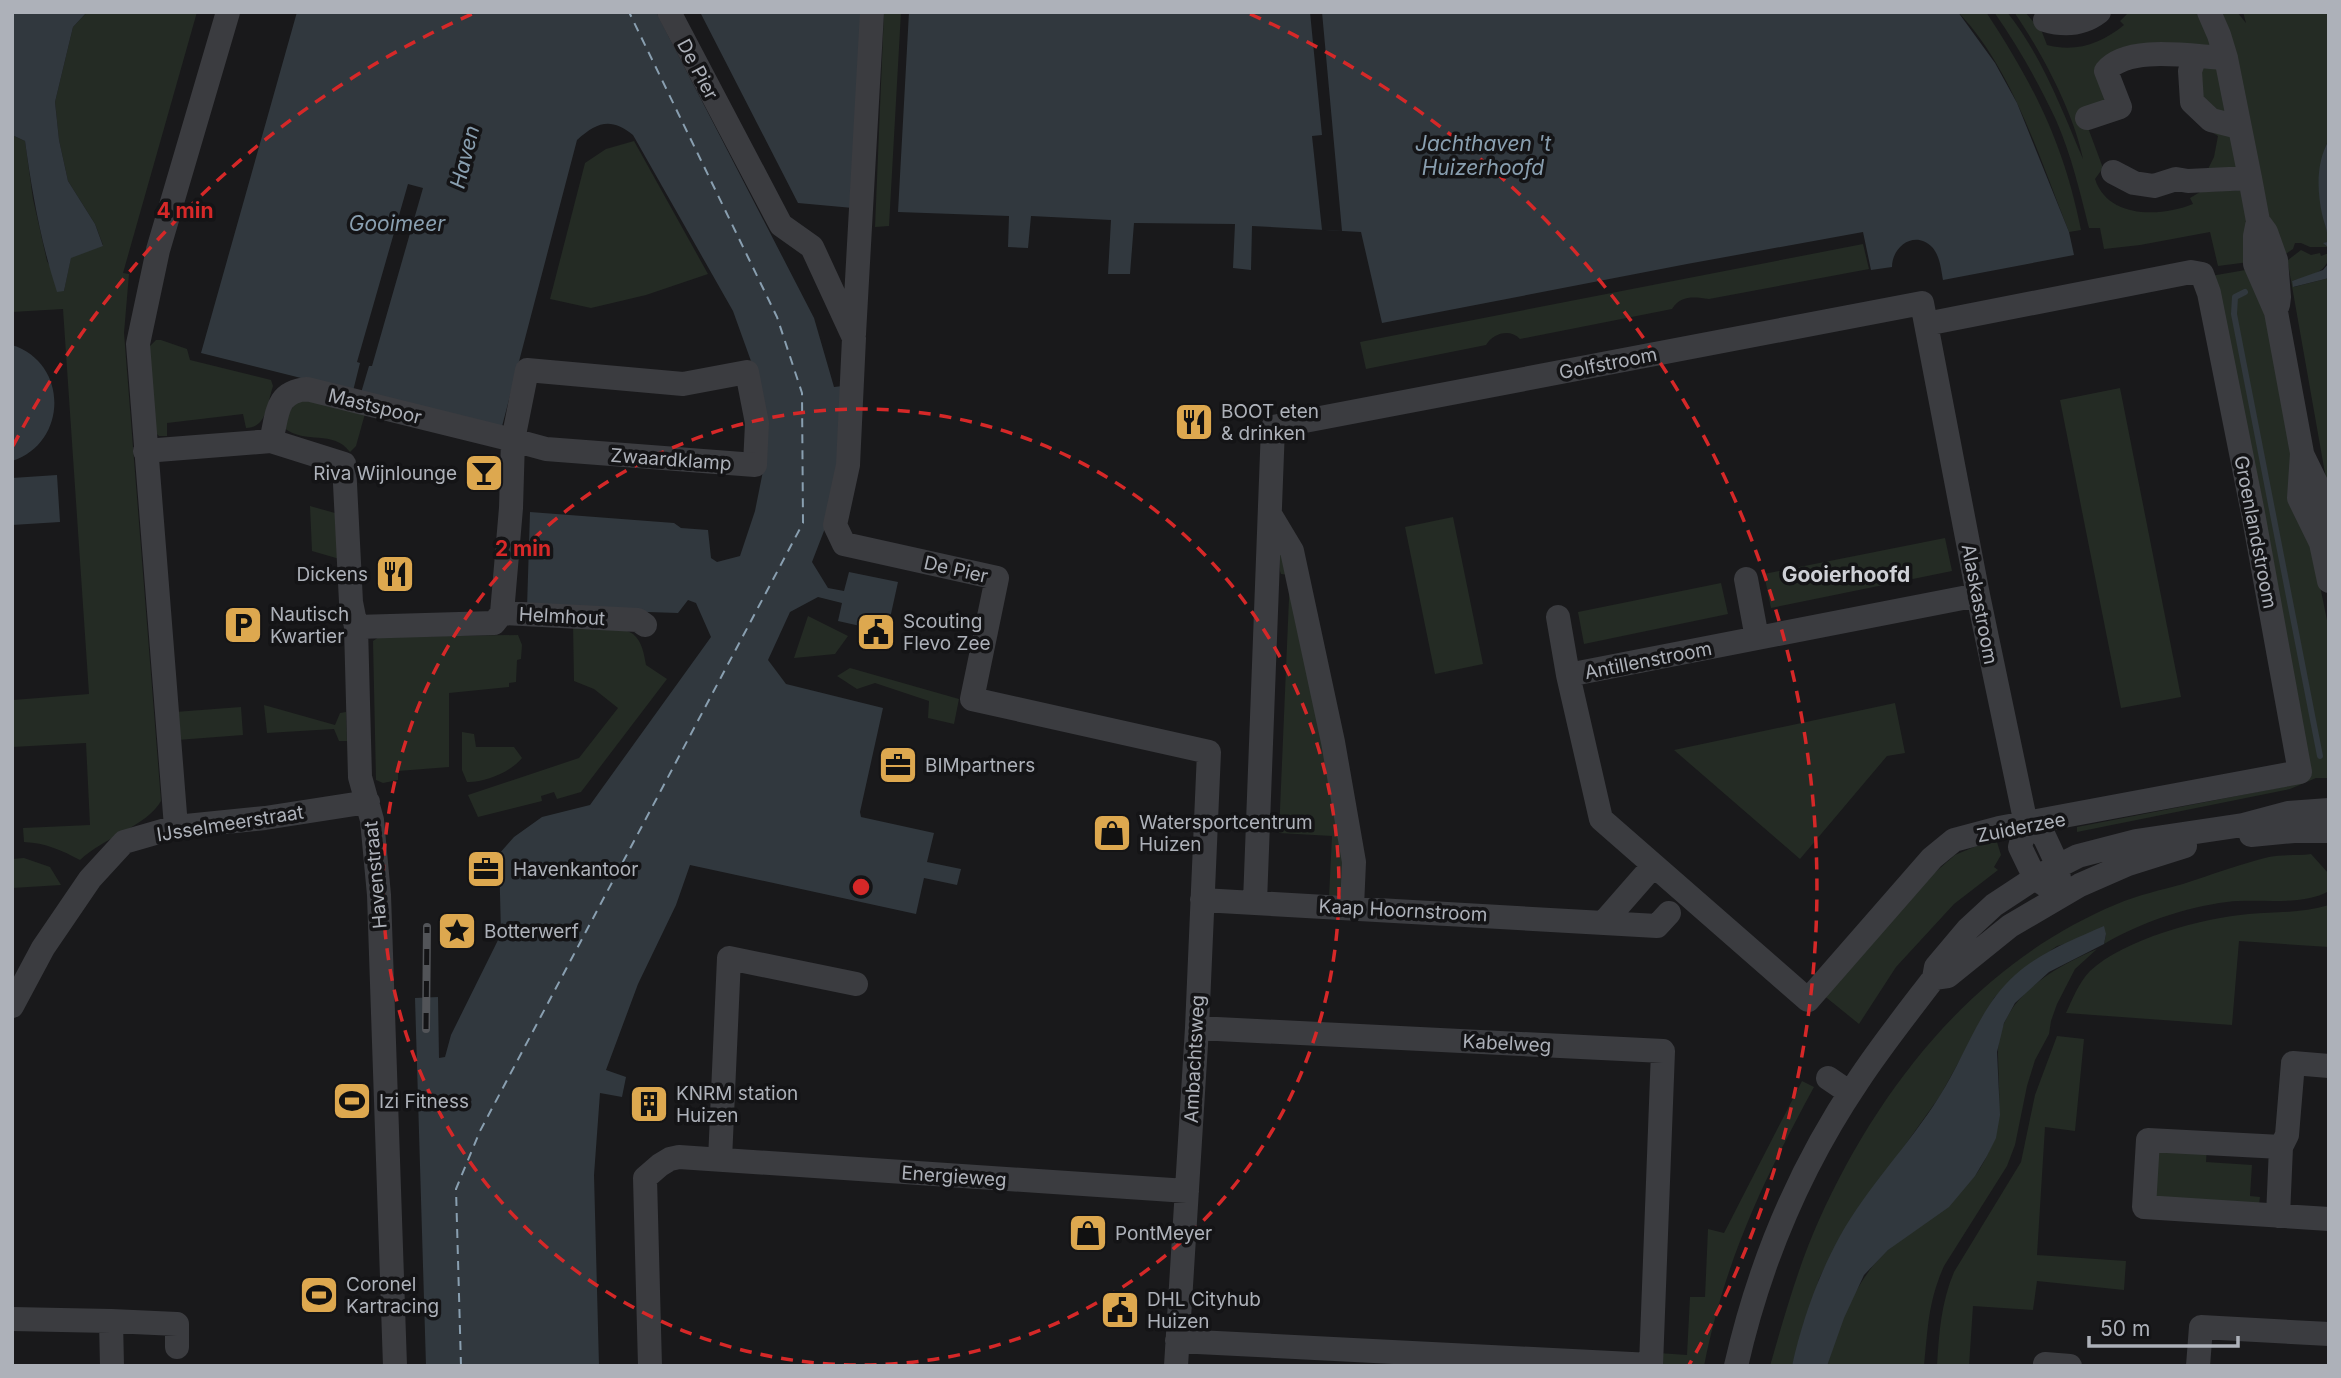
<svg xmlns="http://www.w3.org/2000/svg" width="2341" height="1378" font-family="Inter,sans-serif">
<rect width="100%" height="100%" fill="#19191b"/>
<!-- green -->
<path fill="#242b24" d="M87,12h110l-74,261 6,1 -5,59 37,468c-14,25 -58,37 -81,59 -19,-10 -34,-17 -56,-18l-1,-14 67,-3 -4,-82 -74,4 1,-47 76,-6 -26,-385 -51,3v-177l13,6 8,58 14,62 17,30 7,-34 32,-12 -8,-21 -27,-43 -9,-41 -4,-38 18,-75z
M884,12h17l-12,214 -14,1z
M1958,12h28c48,73 78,132 95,218l-12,2c-29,-72 -56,-163 -111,-220z
M1994,12h13c35,44 54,96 76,147 -9,-46 -42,-108 -69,-147h11l17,20 5,13c29,8 55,-2 77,-20l-4,-4 7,-7 6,-2h67l15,35 -83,4 -28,50 -23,8 22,59 -8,11c13,40 66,38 98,25l-3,-6 10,-6 44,-2 5,72 -31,4 -8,-34 -70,13 -36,4 -4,-21h-11c-9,-36 -18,-74 -33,-108 -18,-38 -38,-74 -62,-108z
M2217,12h20l9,11 -3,-11h86v128c-15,25 -8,71 0,98l-1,4 -4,1 4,4h-18l-9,-4h-6l-2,6 -12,8 -11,-25z
M2219,65l10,46 -6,3 -21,-9 -2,-36z
M2213,133l20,3 7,37 -32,-4 6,-12 4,-21z
M634,141l74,133 -62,21 -55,13 -41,-9 35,-136 21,-14z
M1863,244l6,25 -160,30c-15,-2 -28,-4 -37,10l-152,30c-10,-11 -27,-6 -34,6l-120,24 -6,-27z
M2301,250l10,5 9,-2 1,3 8,-3c0,20 -20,23 -37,28l2,6 35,-9v218l-42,-238 1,2z
M2251,269l9,22 69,339v148h-13l-26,11 -213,43v-5l211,-41 19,-18 -96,-492z
M156,340h5l26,9 3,11 81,20 2,6c-6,18 -6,42 -27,42l-3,-14 -76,9v13h-8l-4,-4 -6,-85z
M2120,388l61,309 -60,11 -61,-308z
M300,398l66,12 -10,36 -6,6c-17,-23 -44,-7 -66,-24l5,-16z
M310,506l32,9 1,45 -31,-9z
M1453,517l30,147 -48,10 -30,-147z
M1945,538l7,33 -181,37 -7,-34z
M1280,552h6l60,312 -2,25 -10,9 -5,-1 3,-61 -53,-3 11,-258 -9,-1 -1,-3z
M1721,583l7,31 -144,30 -6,-32z
M808,616l40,20 -13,18 -41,4z
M573,623c13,2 51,4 60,11 9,7 11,20 13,31l21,14 -86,113 -24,7 -3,-7 -13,4 1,5 -64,16 -10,-22 111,-37 39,-50 -24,-19 -20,-8z
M518,635l4,10 -1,14 -4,1 -1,22 -7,1v4l-60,6v74l-51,4v9l-15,3 -7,-3 -3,-139 6,-4z
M850,668l109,31 -5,25 -26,-6 1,-17 -54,-18 -18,6 -20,-13z
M1895,703l10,50 -18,3 -87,103 -126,-109z
M264,705l71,20 5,-12 6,-1 1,29h-8l-5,-12 -67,4z
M241,707l2,28 -66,5 -2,-28z
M462,732l12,2 2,13h38l8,11c-11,14 -38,25 -55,24l-5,-12z
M1997,842l4,13 -7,12 4,3 -44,34 -58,63 -37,57 -37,-30 111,-120 22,-19 26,-11z
M2311,854l18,20v17c-29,16 -70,7 -102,11 -42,5 -87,21 -123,42l2,-10 -49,12 -43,31 -20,21 -54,98 -99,139 -22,44 -27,87h-22c14,-49 28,-99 49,-146 61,-135 158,-258 298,-316 21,-9 44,-14 66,-20 28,-9 57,-20 86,-27 13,-3 29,-1 42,-3z
M24,858l26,9 11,18 -49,3v-29z
M2329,905v42l-90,-6 -7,84 -166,-12c6,-13 13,-31 24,-42 34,-32 113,-53 159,-57 27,-2 54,-1 80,-9z
M2097,949l-22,20 -18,35 -6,17 -2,13 -14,26 -8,26 -12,59 -8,21 -63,100c-16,36 -16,62 -20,100h-97c12,-42 29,-88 62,-117 21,-18 44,-35 65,-54 8,-7 17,-14 23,-22 28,-42 22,-71 21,-118 -1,-56 55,-87 99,-106z
M2057,1036l27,3 -9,92 -30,-4 -8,128 89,6 -2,29 -87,-9 -4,29 -60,-4 -4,60h-32c2,-33 4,-63 17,-94l67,-110 14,-67z
M1802,1081l12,6c-51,94 -89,173 -110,279h-72l26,-13 29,2 3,-58h15l3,-68 16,4z
M2207,1147l-1,15 46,3 -2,31 10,1 -1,8 -105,-7 3,-44 5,-3z"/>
<!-- water -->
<path fill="#31383e" d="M12,12h75l-14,15 -18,75 4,38 9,41 27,43 8,22 -32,12 -7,33 -7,1c-16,-49 -25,-100 -32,-151l-13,-6z
M297,12h359l158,306 20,69 9,-1 -9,119 -22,57 16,26 16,3 5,-19 49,10 -11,50 -49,-11 4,-18 -24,-6 -28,15 -22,48 18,24 97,24 -23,104 1,5 73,16 -7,29 34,7 -4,16 -33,-7 -8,36 -226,-49 -14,40 -38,79 -32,86 20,7 -4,20 -22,-4 -6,82 5,191h-173l-11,-368 23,-1 1,61 6,-1 6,-22 50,-101 -2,-80 15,-17 28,-20 48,-12 121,-168 -15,-34 -8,-3 -10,13 -151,-5 3,-96 144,11 7,5 27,2 3,28 6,4 23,-6 15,-45 9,-45 -8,-91 -23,-64 -100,-176c-22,-18 -36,-13 -56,5l-77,294 -139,-41 -160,-40z
M700,12h164l-11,196 -55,-5z
M909,12h1049l37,51 22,40 52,129 5,23 -131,25c-2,-11 -3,-24 -11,-33 -17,-17 -40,-1 -40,20l-21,3 -8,-38 -176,32 -305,59 -21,-91 -109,-6 -1,44 -18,-2 2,-44 -101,-1 -4,51h-22l3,-54 -80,-4 -3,32 -20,-1 1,-31 -111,-4z
M2329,140v108l-6,-5 4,-1c2,-9 -3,-19 -5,-28 -5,-24 -6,-52 7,-74z
M2329,263v15l-36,9 -1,-6 31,-11z
M12,345c57,18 56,98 0,116z
M57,475l3,47 -48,3v-47z
M2104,926l2,8 -2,10 -55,28 -34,31 -11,20 -7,29 3,63 -4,23 -9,18 -12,20 -26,31 -61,43 -24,25 -20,43 -17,48h-35c10,-45 26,-90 48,-130 28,-50 69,-91 99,-139 26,-40 40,-90 76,-122 26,-23 57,-35 89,-49z"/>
<!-- pier -->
<path fill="#19191b" d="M1310,12h12l20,219 -20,-1 -10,-94 10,-1z
M408,184l15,4 -51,178h-3l-8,27 -8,-2 7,-28 -3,-1z"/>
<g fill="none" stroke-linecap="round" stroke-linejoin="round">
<!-- stream -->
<path stroke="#31383e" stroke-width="6" d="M2245,292l-10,5 -1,17 86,442"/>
<!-- ferry -->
<path stroke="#899fb0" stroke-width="2" stroke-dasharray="9 7" stroke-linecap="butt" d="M461,1366l-5,-177 24,-58 323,-608 -1,-130 -25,-76 -148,-305"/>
<!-- minor -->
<path stroke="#3b3c40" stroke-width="24" d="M669,12l112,213 31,22 42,91 -6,127 -13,60 9,19 153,34 -25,121 237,53 -12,276 -21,338
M2045,20c20,6 37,5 54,-8
M2195,57l-5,14 2,31 19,18 28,7
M2087,118l33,-11 -14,-36c22,-27 88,-14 120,-13
M2113,172l21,11 20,3 22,-7 12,2 62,-3 -24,-120 -7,-23 -10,-23
M2250,178l8,43 8,11 10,28 3,37 -1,8
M2258,221l-3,15v28l21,48 26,141 -3,45 22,45
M1926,324l265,-52 11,2 7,19 44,220 47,259 -301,56 -45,12 -22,18 -124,142 -207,-181 -33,-144 410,-80
M854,334l18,-322
M527,370l156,14 64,-12 10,51 -2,42 -209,-16 -33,-9z
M271,441c7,-27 4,-49 36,-52l206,51 -2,68 -9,105
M145,451l126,-10 73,23 7,138 5,25 4,150 12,43 7,75 16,471
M2302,454l19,39v50l8,38
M1271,516l21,35 41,191 21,120 -2,45
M1746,579l11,59
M1558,617l10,58
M356,627l138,-4 8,-10 136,7 7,5
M2026,824l18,12 14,30 1,15
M176,827l-38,-483 20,-94 70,-238
M2251,835l43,-4h35
M1202,900l455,26 12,-13
M1255,902l18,-475 649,-124 56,292 48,229 -6,23 15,31 25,17
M1604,922l49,-56
M1934,978l14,-2 62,-50 70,-41 48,-21 57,-18
M12,1006l31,-58 47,-69 34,-37 52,-15 89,-9 103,-16
M1828,1078l22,15
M2281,1147l-133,-7 -4,67 185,12
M720,1160l9,-202 127,26
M2278,1216l3,-69 6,-12 6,-72 36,3
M12,1319l99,2 1,45
M111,1321l66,3v23
M1177,1341l474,24 12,-314 -466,-23
M650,1366l-5,-188 15,-13 10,-6 9,-2 508,34
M1736,1366c23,-101 64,-199 122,-285 23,-35 50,-69 76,-103l2,-11 32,-38 26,-24 41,-27 43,-22 58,-15 107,-16 45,-12 41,-3
M2045,1366v-2l25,2
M2198,1366l3,-39 128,7"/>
<!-- rail casing -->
<g stroke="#525458" stroke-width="8">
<path id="rail" d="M426,1029l1,-102"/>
</g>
<!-- rail -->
<use href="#rail" stroke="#141416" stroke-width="5" stroke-dasharray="16" stroke-linecap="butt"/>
</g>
<!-- distance rings -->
<g fill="none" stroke="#d62828" stroke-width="3.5" stroke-dasharray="12 9">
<circle cx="861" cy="887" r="478"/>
<path d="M13 446A956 956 0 0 1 472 14M1250 14A956 956 0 0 1 1689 1365"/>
</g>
<!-- icons -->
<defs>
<g id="restaurant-square" transform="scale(2.0125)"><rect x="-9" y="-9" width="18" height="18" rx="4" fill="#dda84f" stroke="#141416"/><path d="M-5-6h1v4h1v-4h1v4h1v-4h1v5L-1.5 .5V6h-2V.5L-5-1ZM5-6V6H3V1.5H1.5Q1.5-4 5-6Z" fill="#111"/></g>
<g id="bar-square" transform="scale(2.0125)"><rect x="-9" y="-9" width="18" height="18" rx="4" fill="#dda84f" stroke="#141416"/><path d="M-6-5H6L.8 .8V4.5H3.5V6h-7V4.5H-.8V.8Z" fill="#111"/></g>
<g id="parking-square" transform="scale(2.0125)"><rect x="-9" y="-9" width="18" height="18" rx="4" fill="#dda84f" stroke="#141416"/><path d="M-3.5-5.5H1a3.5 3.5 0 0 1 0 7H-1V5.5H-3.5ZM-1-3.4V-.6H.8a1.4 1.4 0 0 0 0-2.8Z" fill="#111"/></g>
<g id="civic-square" transform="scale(2.0125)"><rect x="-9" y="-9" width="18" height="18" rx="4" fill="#dda84f" stroke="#141416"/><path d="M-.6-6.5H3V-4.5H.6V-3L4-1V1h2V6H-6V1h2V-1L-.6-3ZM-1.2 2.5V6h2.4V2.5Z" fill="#111"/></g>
<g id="office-square" transform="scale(2.0125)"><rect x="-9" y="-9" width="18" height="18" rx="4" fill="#dda84f" stroke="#141416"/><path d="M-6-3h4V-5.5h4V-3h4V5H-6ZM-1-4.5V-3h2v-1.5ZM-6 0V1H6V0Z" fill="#111"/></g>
<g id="shop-square" transform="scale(2.0125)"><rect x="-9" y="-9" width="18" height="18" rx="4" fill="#dda84f" stroke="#141416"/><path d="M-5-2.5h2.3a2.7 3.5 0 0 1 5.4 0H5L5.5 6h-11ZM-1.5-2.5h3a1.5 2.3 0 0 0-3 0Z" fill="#111"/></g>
<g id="sight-square" transform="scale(2.0125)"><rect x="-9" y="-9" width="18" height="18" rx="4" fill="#dda84f" stroke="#141416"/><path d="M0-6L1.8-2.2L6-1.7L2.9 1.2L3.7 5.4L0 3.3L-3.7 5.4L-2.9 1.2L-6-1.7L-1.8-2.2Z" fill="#111"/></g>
<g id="stadium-square" transform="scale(2.0125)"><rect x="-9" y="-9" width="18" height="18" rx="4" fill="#dda84f" stroke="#141416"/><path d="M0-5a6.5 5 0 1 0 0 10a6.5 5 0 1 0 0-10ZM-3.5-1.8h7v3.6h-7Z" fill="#111"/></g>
<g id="building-square" transform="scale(2.0125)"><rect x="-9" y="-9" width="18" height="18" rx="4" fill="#dda84f" stroke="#141416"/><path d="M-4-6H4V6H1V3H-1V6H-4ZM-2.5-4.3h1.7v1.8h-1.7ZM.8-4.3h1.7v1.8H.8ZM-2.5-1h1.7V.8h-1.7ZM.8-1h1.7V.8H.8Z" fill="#111"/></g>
</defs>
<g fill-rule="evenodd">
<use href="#restaurant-square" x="1194" y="422"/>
<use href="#bar-square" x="484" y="473"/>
<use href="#restaurant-square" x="395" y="574"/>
<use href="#parking-square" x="243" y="625"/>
<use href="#civic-square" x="876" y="632"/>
<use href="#office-square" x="898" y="765"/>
<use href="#shop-square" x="1112" y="833"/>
<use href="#office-square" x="486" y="869"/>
<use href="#sight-square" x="457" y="931"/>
<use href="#stadium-square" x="352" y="1101"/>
<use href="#building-square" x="649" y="1104"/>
<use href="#shop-square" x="1088" y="1233"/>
<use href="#stadium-square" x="319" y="1295"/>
<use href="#civic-square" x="1120" y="1310"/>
</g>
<g text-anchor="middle" stroke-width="7" stroke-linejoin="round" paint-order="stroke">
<!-- street labels -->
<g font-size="19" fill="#adb1b9" stroke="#141416">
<text transform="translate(698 69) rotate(62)" y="7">De Pier</text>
<text transform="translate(1608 363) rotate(-11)" y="7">Golfstroom</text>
<text transform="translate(375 406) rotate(14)" y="7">Mastspoor</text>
<text transform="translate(671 459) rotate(4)" y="7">Zwaardklamp</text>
<text transform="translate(2256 532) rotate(79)" y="7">Groenlandstroom</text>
<text transform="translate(956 569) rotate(13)" y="7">De Pier</text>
<text transform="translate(1980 604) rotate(79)" y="7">Alaskastroom</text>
<text transform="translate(562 616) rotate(3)" y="7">Helmhout</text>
<text transform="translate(1648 660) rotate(-11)" y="7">Antillenstroom</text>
<text transform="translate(230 823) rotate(-9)" y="7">IJsselmeerstraat</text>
<text transform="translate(2021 827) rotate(-11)" y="7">Zuiderzee</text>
<text transform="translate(375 875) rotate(-95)" y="7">Havenstraat</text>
<text transform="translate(1403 910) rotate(3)" y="7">Kaap Hoornstroom</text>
<text transform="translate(1507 1043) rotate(3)" y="7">Kabelweg</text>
<text transform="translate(1194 1059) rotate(-87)" y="7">Ambachtsweg</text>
<text transform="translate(954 1176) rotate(4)" y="7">Energieweg</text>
</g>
<!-- poi labels -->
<g font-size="19" fill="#adb1b9" stroke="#141416" text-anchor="start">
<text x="1221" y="418">BOOT eten<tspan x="1221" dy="22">&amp; drinken</tspan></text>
<text x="457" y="480" text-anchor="end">Riva Wijnlounge</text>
<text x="368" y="581" text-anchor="end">Dickens</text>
<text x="270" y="621">Nautisch<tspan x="270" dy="22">Kwartier</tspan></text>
<text x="903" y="628">Scouting<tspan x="903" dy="22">Flevo Zee</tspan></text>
<text x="925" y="772">BIMpartners</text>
<text x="1139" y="829">Watersportcentrum<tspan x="1139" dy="22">Huizen</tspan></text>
<text x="513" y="876">Havenkantoor</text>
<text x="484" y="938">Botterwerf</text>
<text x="676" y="1100">KNRM station<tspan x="676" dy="22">Huizen</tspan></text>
<text x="379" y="1108">Izi Fitness</text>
<text x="1115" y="1240">PontMeyer</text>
<text x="346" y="1291">Coronel<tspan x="346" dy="22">Kartracing</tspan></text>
<text x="1147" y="1306">DHL Cityhub<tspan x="1147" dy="22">Huizen</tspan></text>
</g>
<!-- water labels -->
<g font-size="21" font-style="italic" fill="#899fb0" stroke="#141416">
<text x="1483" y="151">Jachthaven 't<tspan x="1483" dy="24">Huizerhoofd</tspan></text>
<text transform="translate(465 157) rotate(-76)" y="7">Haven</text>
<text x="397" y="231">Gooimeer</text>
</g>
<!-- neighbourhood labels -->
<g font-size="21" font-weight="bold" fill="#ced0d6" stroke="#141416">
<text x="1846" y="582">Gooierhoofd</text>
</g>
</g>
<circle cx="861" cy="887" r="10" fill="#d62828" stroke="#141416" stroke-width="3.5"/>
<g font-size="21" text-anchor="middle" font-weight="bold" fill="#d62828" stroke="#141416" stroke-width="7" stroke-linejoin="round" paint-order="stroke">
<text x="185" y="218">4 min</text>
<text x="523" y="556">2 min</text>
</g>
<!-- border -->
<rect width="2341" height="1378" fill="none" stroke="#adb1b9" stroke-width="28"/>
<!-- scale -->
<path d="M2089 1336v10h149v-10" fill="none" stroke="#adb1b9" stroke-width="3.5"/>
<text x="2100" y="1336" font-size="21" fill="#adb1b9" stroke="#141416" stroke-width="5" paint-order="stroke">50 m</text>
</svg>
